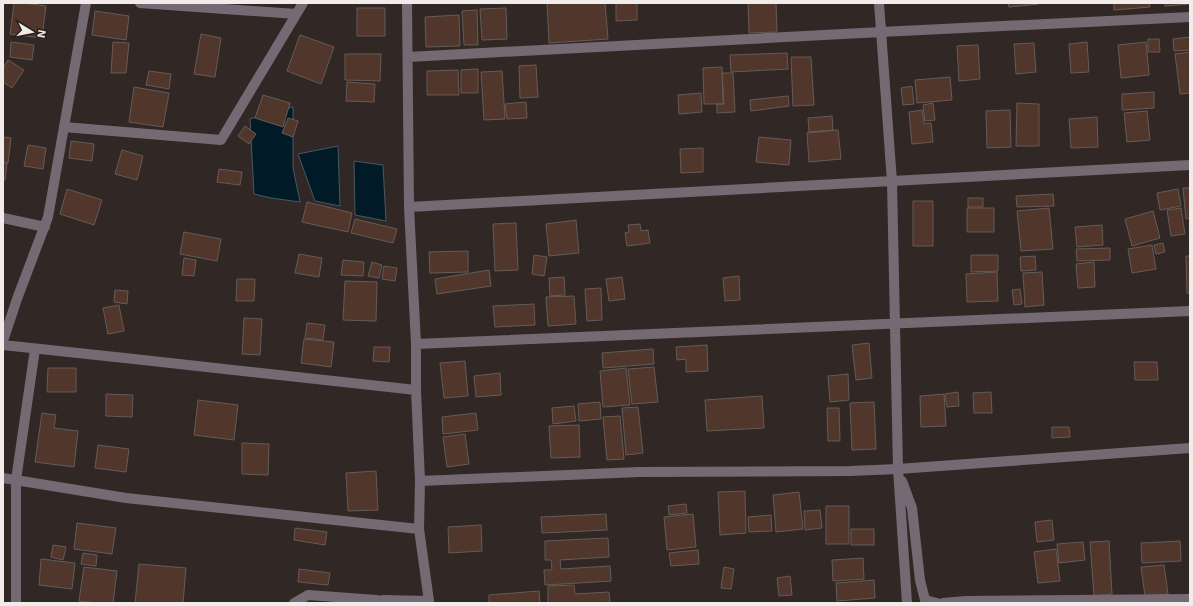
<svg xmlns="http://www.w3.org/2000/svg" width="1193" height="606" font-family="'Exo 2',sans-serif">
<rect width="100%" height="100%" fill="#312825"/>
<!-- water -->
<path fill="#001b27" stroke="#485961" d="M293,107v61l7,34 -29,-4 -17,-4 -4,-75z
M338,146l2,60 -25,-5 -17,-47z
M354,161l29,4 3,56 -31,-6z"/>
<!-- building -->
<path fill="#51362b" stroke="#655b57" d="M14,3h10l22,3 -4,32 -32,-4z
M547,3h58l3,36 -59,4z
M616,3h21v17l-21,1z
M748,3h28l1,29 -28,1z
M1008,3h30l1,1 -30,3z
M1114,3h35l1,4 -36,3z
M1165,3h25v1l-25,2z
M357,8h28v28h-28z
M506,8l1,31 -25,1 -2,-31z
M477,10l1,35h-14l-2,-34z
M95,11l34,5 -3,24 -34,-5z
M459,15l1,31 -34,1 -1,-30z
M201,34l20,4 -6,39 -21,-3z
M300,35l34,12 -13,37 -34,-13z
M1190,37v13l-16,1 -1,-12z
M1148,39h11l1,13h-12z
M11,42l23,3 -2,15 -22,-3z
M113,42l16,1 -3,30h-15z
M1087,42l2,30 -18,1 -2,-29z
M1146,42l3,33 -28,3 -3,-33z
M1034,43l2,29 -20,2 -2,-30z
M978,45l2,34 -21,2 -2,-35z
M1190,52v41l-10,1 -5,-40z
M787,53l1,16 -57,3 -1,-17z
M345,54h36l-1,27 -35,-1z
M791,57h20l3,48 -21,1z
M8,60l16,10 -12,18 -9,-6v-14z
M536,65l2,32 -18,1 -1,-32z
M722,67l1,37h-19l-1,-36z
M478,69v24h-17v-23z
M458,70l1,25h-32v-24z
M149,71l22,3 -2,15 -23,-4z
M502,71l3,48 -21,1 -3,-48z
M722,73h11l2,39 -18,1v-9h7z
M950,77l2,23 -35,3 -2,-23z
M347,82l28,2 -1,18 -28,-1z
M912,86l2,18 -11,1 -2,-17z
M134,87l35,6 -6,34 -34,-5z
M1154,92v16l-32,2v-16z
M701,93l1,19 -23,2 -1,-19z
M263,95l27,8 -7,24 -28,-9z
M788,96l1,10 -38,5 -1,-11z
M526,102l1,16 -20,1 -2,-15z
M933,103l2,17 -10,1 -2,-16z
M1017,103l22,1v42h-23z
M922,110l2,14 7,-1 2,19 -21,2 -3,-32z
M1010,110l1,37 -24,1 -1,-37z
M1147,111l3,29 -23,2 -3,-29z
M832,116l1,14 -24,2 -1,-14z
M1097,117l1,30 -27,1 -2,-29z
M288,118l10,3 -5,16 -11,-4z
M245,126l11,8 -7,10 -11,-8z
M838,130l3,29 -32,3 -2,-29z
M3,137l8,1 -3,25 -5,-1z
M759,137l32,3 -2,25 -33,-3z
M71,141l23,3 -2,17 -23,-3z
M28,145l18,3 -3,21 -19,-3z
M703,148v24l-22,1 -1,-24z
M122,150l21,6 -6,24 -22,-6z
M3,163h4l-2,17h-2z
M219,169l23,3 -2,13 -23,-3z
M1183,188h7v30l-4,1z
M67,189l35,11 -8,25 -34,-11z
M1178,189l3,17 -21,4 -3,-17z
M1053,194l1,12 -37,1 -1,-11z
M968,198h15v9h-15z
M913,201h20v45h-20z
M307,202l45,11 -4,19 -46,-10z
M967,208h27v24h-27z
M1049,208l4,41 -32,2 -4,-40z
M1181,208l4,26 -14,2 -4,-26z
M1153,211l7,27 -28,8 -7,-27z
M355,219l42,10 -4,14 -42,-10z
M576,220l3,33 -30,3 -3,-32z
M516,223l2,47 -23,1 -2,-47z
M640,224l1,7 7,-1 2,13 -23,3 -2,-13 4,-1 -1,-7z
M1102,225l1,20 -26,2 -2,-20z
M184,232l37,7 -4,22 -37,-7z
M1163,243l2,9 -9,2 -2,-9z
M1152,245l4,24 -24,4 -4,-24z
M1110,248v12l-33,1 -1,-12z
M468,251v21l-38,1 -1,-21z
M299,254l23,4 -3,19 -24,-4z
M534,255l13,2 -3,19 -12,-2z
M971,255h27v16l-27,1z
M1035,256l1,14 -15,1 -1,-14z
M1186,256h4v37h-3z
M184,258l12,2 -2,16 -12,-1z
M343,260l21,2 -1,14 -22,-1z
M372,262l10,3 -3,13 -11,-2z
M1094,262l1,25 -17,1 -2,-24z
M384,266l13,2 -2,13 -13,-2z
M489,270l2,16 -54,8 -2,-15z
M997,272l1,29 -31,1 -1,-28z
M1042,272l2,33 -19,2 -2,-34z
M739,276l1,24 -15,1 -2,-23z
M564,277l1,18 -15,1 -1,-18z
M622,277l3,22 -16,2 -3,-22z
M237,279h18l-1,22h-18z
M345,281l32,1 -1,39 -33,-1z
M601,288l1,32 -15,1 -2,-32z
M1020,289l2,15 -8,1 -2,-15z
M115,290l13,1 -1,13 -13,-2z
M574,296l2,28 -28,2 -2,-29z
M534,304l1,21 -40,2 -2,-21z
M119,305l5,26 -16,3 -5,-26z
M244,318l18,1 -2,36 -18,-1z
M307,323l18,2 -2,15 -18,-2z
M304,339l30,3 -3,25 -30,-4z
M869,343l3,35 -16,2 -4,-35z
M707,345l1,26 -22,1v-13l-9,1 -1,-13z
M374,347h16l-1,15 -16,-1z
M653,349l1,15 -51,4 -1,-15z
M465,361l3,35 -24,2 -4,-35z
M1134,362h23l1,18h-23z
M654,367l4,35 -26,2 -4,-35z
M48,368h28v24h-29z
M626,368l4,37 -27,2 -3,-36z
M500,373l1,22 -25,2 -2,-21z
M848,374l1,26 -19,2 -2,-26z
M958,392l1,14 -12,1 -2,-13z
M991,392l1,21h-18l-1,-20z
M106,394l27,1 -1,22 -26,-1z
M944,394l2,32 -25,1 -1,-31z
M762,396l2,32 -57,3 -2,-31z
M198,400l40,5 -4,35 -40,-5z
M600,402l1,17 -22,2 -1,-17z
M874,402l2,47 -24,1 -2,-47z
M574,406l2,15 -23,3 -1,-16z
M638,407l5,46 -17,2 -4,-47z
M827,408h12l1,33h-12z
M42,413l14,2 -2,13 24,3 -4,36 -39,-5z
M476,413l2,17 -35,4 -1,-17z
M620,416l4,43 -17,1 -4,-43z
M579,425l1,32 -29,1 -2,-32z
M1052,427h17l1,10 -18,1z
M465,434l4,30 -22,3 -4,-30z
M242,443l27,1 -1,31 -26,-1z
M98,445l31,4 -3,23 -31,-4z
M376,471l2,39 -30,1 -2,-38z
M745,491l1,42 -26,2 -2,-43z
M799,492l4,37 -27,3 -3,-37z
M686,504l1,9 -18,2 -1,-9z
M826,506h23v38h-23z
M820,510l2,18 -17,2 -1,-19z
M606,514l1,16 -65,3 -1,-16z
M693,514l3,33 -29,3 -3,-33z
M771,515l1,16 -23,1 -1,-15z
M1052,520l2,20 -17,2 -2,-20z
M77,523l39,5 -4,26 -38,-5z
M481,525l1,26 -33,2 -1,-26z
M295,528l32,4 -2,13 -31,-5z
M851,529h23v16h-23z
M608,538l1,19 -49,3 1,9 49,-3 1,15 -66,4 -1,-15h8l-1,-10h-6v-19z
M1109,541l3,53 -18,2 -4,-54z
M1180,541l1,20 -39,2 -1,-20z
M1083,542l2,18 -26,3 -2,-19z
M53,545l13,2 -3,13 -12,-3z
M1056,549l4,32 -22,2 -4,-31z
M698,550l1,14 -28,2 -2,-13z
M83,553l14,2 -1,11 -15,-2z
M863,558l1,21 -31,2 -1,-21z
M41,559l34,4 -3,26 -33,-4z
M139,564l47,4 -3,35h-48z
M1164,565l4,29 -23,2 -4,-29z
M84,567l33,4 -4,32h-16l-18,-2z
M724,567l10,2 -3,20 -10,-1z
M299,569l31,4 -2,12 -30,-3z
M790,576l2,19 -13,1 -2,-18z
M874,580l1,18 -38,3 -1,-18z
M574,585l1,9 34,-2 1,11h-62v-17z
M539,591l1,12h-51v-8z"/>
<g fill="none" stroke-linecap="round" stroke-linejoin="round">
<!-- street -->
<path stroke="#756a74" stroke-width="10" d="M140,3l156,11
M879,3l13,179 6,287 9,134
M408,57l473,-25 309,-15
M64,127l157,13 82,-137
M409,207l781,-42
M3,218l42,9
M3,341l14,-42 31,-82 38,-214
M416,344l774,-33
M3,345l131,14 282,31
M3,478l123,20 293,31
M420,481l219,-9 211,-1 48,-2 292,-21
M902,481l10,27 8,72 5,20 12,3
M16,603v-123l19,-131
M294,603l14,-8 69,5
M370,603l13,-3 46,1 -10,-72 1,-48 -4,-91v-46l-7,-137 -2,-204
M943,603l23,-2 224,-2"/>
</g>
<!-- border -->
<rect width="1193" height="606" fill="none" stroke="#f1ebe9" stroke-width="8"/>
<!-- north arrow -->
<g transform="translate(32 32) rotate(100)" stroke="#271f1c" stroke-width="3" paint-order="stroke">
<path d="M0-3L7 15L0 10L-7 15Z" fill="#f1ebe9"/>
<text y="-6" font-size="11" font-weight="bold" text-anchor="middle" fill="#f1ebe9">N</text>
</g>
</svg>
